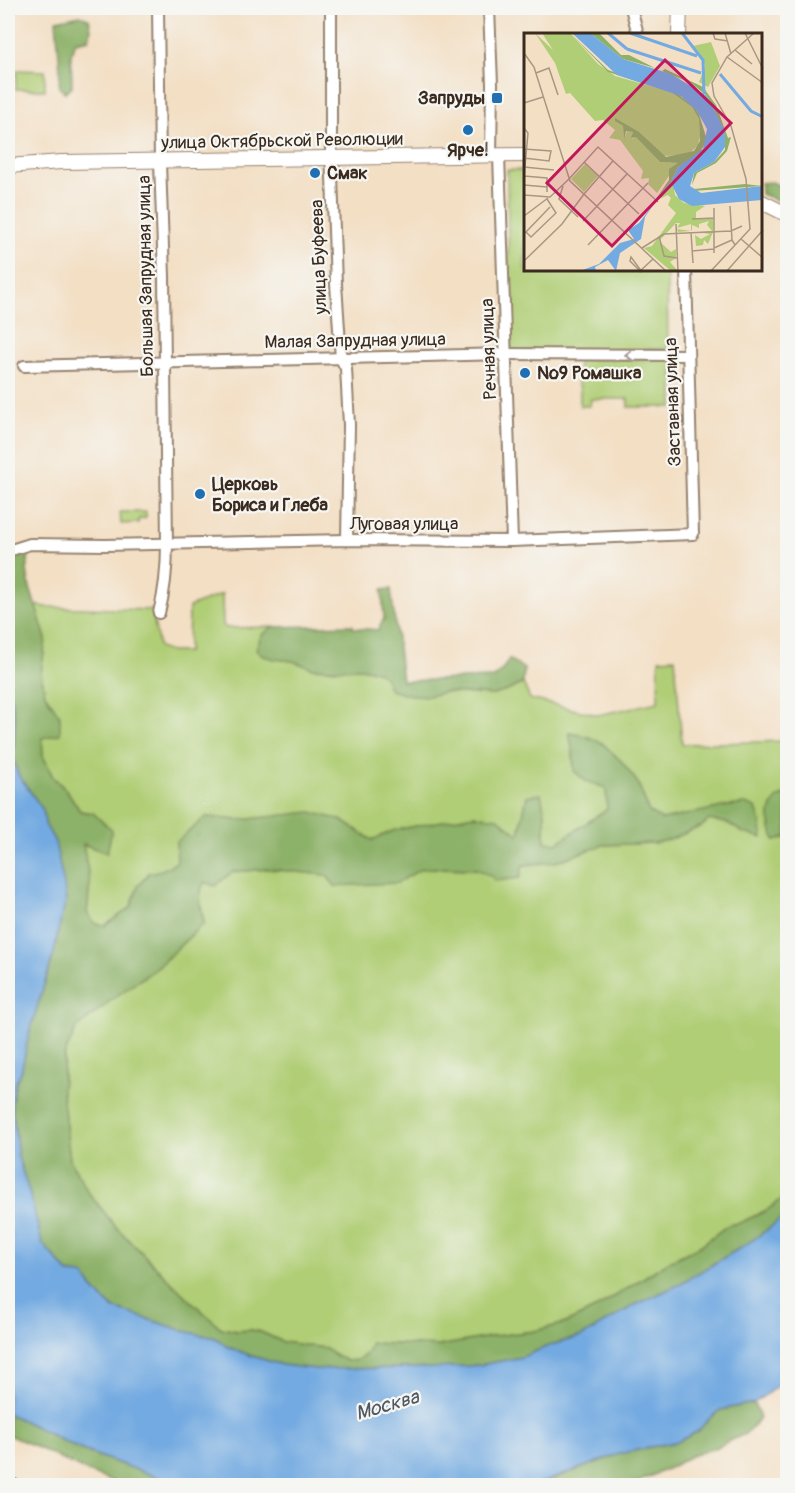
<svg xmlns="http://www.w3.org/2000/svg" width="795" height="1493" font-family="Pangolin,sans-serif">
	<style>
		.green { fill: #b0ce76; stroke: #767c4a; stroke-width: 1.5 }
		.forest { fill: #8cb167; stroke: #646e42; stroke-width: 1.5 }
		.water { fill: #73aae1; stroke: #576a80; stroke-width: 1.5 }
		.lines { fill: none; stroke-linecap: round; stroke-linejoin: round }
		.minor-casing { stroke: #978471; stroke-width: 14 }
		.major-casing { stroke: #978471; stroke-width: 16 }
		.minor { stroke: #fff; stroke-width: 10 }
		.major { stroke: #fff; stroke-width: 14 }
		.oneway { stroke: #a79f9a }
		.poi-dot { fill: #1f6fb2; stroke: #f6f6f2; stroke-width: 2 }
		.labels { text-anchor: middle; dominant-baseline: central; stroke-width: 4.5; stroke-linejoin: round; paint-order: stroke }
		.poi-label { font-size: 18px; font-weight: bold; fill: #3b2a1e; stroke: #f6f6f2; text-anchor: start }
		.street-label { font-size: 18px; fill: #3b2a1e; stroke: #f6f6f2 }
		.water-label { font-size: 20px; font-style: italic; fill: #4f5762; stroke: #f6f6f2 }
		.inset-river { fill: none; stroke: #73aae1; stroke-width: 3 }
		.inset-road { fill: none; stroke: #a99782; stroke-width: 1.5 }
		.view { fill: #c2185b; fill-opacity: 0.15; stroke: #c2185b; stroke-width: 3 }
		.inset-edge { fill: none; stroke: #3b2a1e; stroke-width: 3 }
	</style>
	<rect width="100%" height="100%" fill="#f6f6f2"/>
	<filter id="ink" filterUnits="userSpaceOnUse"><feTurbulence type="fractalNoise" baseFrequency=".0167" numOctaves="2"/><feDisplacementMap in="SourceGraphic" scale="12" xChannelSelector="R" yChannelSelector="G"/><feConvolveMatrix kernelMatrix="1 2 1 2 8 2 1 2 1" color-interpolation-filters="sRGB"/></filter>
	<filter id="wash" filterUnits="userSpaceOnUse"><feTurbulence type="fractalNoise" baseFrequency=".008" numOctaves="4" result="noise"/><feDisplacementMap in="SourceGraphic" scale="24" xChannelSelector="R" yChannelSelector="G"/><feGaussianBlur stdDeviation="1.35" result="paint"/><feColorMatrix in="noise" values="0 0 0 0 0 0 0 0 0 0 0 0 0 0 0 0 0 1.4 0 .05"/><feComposite in="paint" operator="in"/></filter>
	<g filter="url(#wash)">
		<rect width="100%" height="100%" fill="#f3dfc4"/>
		<!-- green -->
		<g class="green">
			<polygon points="17,70 45,71 45,90 16,89"/>
			<polygon points="507,170 525,170 525,270 667,270 668,349 510,352"/>
			<polygon points="578,359 673,359 673,407 628,407 628,399 591,399 590,406 580,406 580,387 578,386"/>
			<polygon points="120,512 146,512 146,518 139,519 138,523 121,524"/>
			<polygon points="222,594 223,625 226,628 272,627 261,636 275,659 293,661 312,668 332,669 361,668 377,671 384,676 390,690 404,694 428,696 444,692 493,695 507,691 523,683 530,699 598,715 658,702 659,659 675,658 682,744 787,741 787,793 778,798 775,840 787,837 787,1195 768,1210 740,1223 728,1225 700,1246 668,1262 597,1308 566,1323 535,1331 495,1336 439,1346 371,1343 367,1353 356,1361 346,1361 324,1348 283,1342 261,1332 251,1330 237,1331 221,1328 181,1292 115,1226 88,1192 70,1160 62,1092 64,1056 76,1029 115,997 156,969 204,923 199,893 204,882 215,886 232,872 269,869 326,875 434,868 478,869 492,876 520,878 522,865 555,862 603,845 654,843 669,840 702,826 709,820 727,823 744,833 761,823 692,815 662,820 649,812 638,783 622,762 602,743 570,733 573,752 574,771 586,781 606,788 607,809 557,843 545,843 545,813 527,796 519,836 474,815 395,830 372,840 341,820 273,817 239,820 206,817 177,862 162,870 149,873 138,886 131,907 104,926 94,923 87,913 90,883 83,844 107,853 93,813 80,811 68,792 53,777 43,756 42,738 60,716 45,694 41,673 46,639 35,605 46,607 152,610 159,648 170,652 188,652 189,607"/>
		</g>
		<!-- forest -->
		<g class="forest">
			<polygon points="80,15 89,19 91,29 89,39 75,42 71,55 72,87 65,93 59,87 60,70 56,20"/>
			<polygon points="772,182 787,190 787,204 761,194 761,183"/>
			<path d="M29,553L27,570L30,588L46,639L41,673L45,694L60,716V734L42,738L43,756L53,777L68,792L80,811L93,813L112,830L107,853L83,844L90,883L87,913L94,923L105,926L131,907L138,886L149,873L162,870L177,862L176,842L206,817L239,820L311,812L341,820L372,840L395,830L474,815L498,818L519,835L527,796L541,794L545,813V842L557,843L607,809L606,788L586,781L574,771L573,752L569,733L586,736L602,743L622,762L638,783L649,812L662,820L722,807L745,804L756,808L761,823L762,838L744,833L727,823L709,820L702,826L669,840L654,843L603,845L555,862L523,865L520,878L495,881L491,876L477,869L434,868L421,869L397,883L335,886L326,875L269,869L232,872L215,886L204,882C198,897 200,907 204,923L155,969L115,997L76,1029L64,1056L62,1092L70,1160L88,1192L115,1226L181,1292L221,1328L237,1331L251,1330L261,1332L283,1342L324,1348L346,1361L357,1360L367,1353L371,1343L439,1346L495,1336L535,1331L566,1323L597,1308L668,1262L700,1246L728,1225L740,1223L767,1210L787,1195V1214L767,1230L742,1247L676,1286L633,1306L583,1336L551,1345L522,1357L480,1365L440,1368L315,1369L282,1365L252,1356L228,1347L216,1338L188,1332L113,1308L96,1292L83,1275L69,1274L42,1243L31,1198L18,1157L12,1103L15,1084L22,1068L30,1030L54,953L58,931L55,842L45,824L43,810L18,774L13,759L15,721L8,681V570L10,557Z"/>
			<polygon points="391,589 402,681 494,678 503,669 509,659 524,669 523,683 507,691 493,695 445,692 428,696 404,694 390,690 384,676 377,671 361,668 332,669 312,668 293,661 275,659 263,656 256,649 261,636 272,627 353,625 353,628 379,630 380,625 384,619 382,590"/>
			<path d="M787,793V837L775,840C769,827 766,809 778,798C781,796 784,795 787,793Z"/>
			<polygon points="754,1403 760,1418 747,1433 717,1447 691,1456 669,1468 631,1485 535,1486 619,1454 679,1441 698,1431 709,1419 720,1410"/>
			<path d="M8,1414C31,1423 52,1436 75,1447C108,1461 143,1470 175,1485C161,1485 137,1488 124,1485C83,1474 47,1449 8,1435Z"/>
		</g>
		<!-- water -->
		<g class="water">
			<polygon points="8,475 13,509 10,543 8,544"/>
			<path d="M8,681L15,721L13,759L18,774L43,810L45,824L55,842L64,885L66,901L58,931L54,953L30,1030L22,1068L15,1084L12,1103L15,1131L18,1157L31,1198L42,1243L69,1274L83,1275L96,1292L113,1308L188,1332L216,1338L228,1347L252,1356L282,1365L315,1369L440,1368L480,1365L522,1357L551,1345L583,1336L633,1306L676,1286L742,1247L767,1230L787,1214V1379L754,1403L720,1410L709,1419L698,1431L679,1441L619,1454L535,1485H175C143,1470 108,1461 75,1447C52,1436 31,1423 8,1414Z"/>
		</g>
	</g>
	<g filter="url(#ink)">
		<g class="lines">
			<defs>
				<g id="minor">
					<path d="M158,8L160,162L164,276L167,544C167,568 165,590 159,613"/>
					<polyline points="331,8 331,149 336,284 341,359 346,368 349,425 347,540"/>
					<polyline points="489,8 492,84 491,156"/>
					<polyline points="631,8 638,34"/>
					<polyline points="499,156 512,541"/>
					<polyline points="24,366 505,354 688,355"/>
					<polyline points="8,551 30,544 105,545 347,540 512,541 693,534 686,270"/>
					<polyline points="8,1482 16,1486"/>
				</g>
				<g id="major">
					<polyline points="679,34 680,8"/>
					<polyline points="8,166 61,162 525,155"/>
					<polyline points="760,201 788,215"/>
				</g>
			</defs>
			<!-- minor casing -->
			<use href="#minor" class="minor-casing"/>
			<!-- major casing -->
			<use href="#major" class="major-casing"/>
			<!-- minor -->
			<use href="#minor" class="minor"/>
			<!-- major -->
			<use href="#major" class="major"/>
		</g>
		<!-- one-way arrows -->
		<defs><path id="oneway-chevron" d="M-2-3.5L2.5 0L-2 3.5" fill="none" stroke-width="1.6" stroke-linecap="round" stroke-linejoin="round" transform="scale(1.5)"/></defs>
		<use class="oneway" href="#oneway-chevron" transform="translate(629 355) rotate(-180)"/>
	</g>
	<!-- markers -->
	<g class="poi-dot">
		<rect x="491" y="92" width="12" height="12" rx="3"/>
		<circle cx="468" cy="130" r="6"/>
		<circle cx="315" cy="173" r="6"/>
		<circle cx="525" cy="373" r="6"/>
		<circle cx="200" cy="494" r="6"/>
	</g>
	<g class="labels">
		<!-- poi labels -->
		<g class="poi-label">
			<text x="485" y="98" text-anchor="end">Запруды</text>
			<text x="468" y="150" text-anchor="middle">Ярче!</text>
			<text x="327" y="173">Смак</text>
			<text x="537" y="373">№9 Ромашка</text>
			<text x="212" y="484">Церковь<tspan x="212" dy="21">Бориса и Глеба</tspan></text>
		</g>
		<!-- street labels -->
		<g class="street-label">
			<text transform="translate(282 141) rotate(-1)">улица Октябрьской Революции</text>
			<text transform="translate(319 257) rotate(-92)">улица Буфеева</text>
			<text transform="translate(146 276) rotate(-91)">Большая Запрудная улица</text>
			<text transform="translate(355 341) rotate(-1)">Малая Запрудная улица</text>
			<text transform="translate(489 349) rotate(-92)">Речная улица</text>
			<text transform="translate(673 402) rotate(-92)">Заставная улица</text>
			<text x="404" y="524">Луговая улица</text>
		</g>
		<!-- water labels -->
		<g class="water-label">
			<text transform="translate(387 1405) rotate(-16)">Москва</text>
		</g>
	</g>
	<!-- overview -->
	<g transform="translate(524 33)">
		<rect width="238" height="238" fill="#f3dfc4"/>
		<path d="M11,0L29,17L18,0H46L74,31L91,43L147,59L168,74L175,86L176,103L174,112L164,122L138,123L117,101L91,88L99,93L100,107L103,98L109,99L108,106L112,103L136,129L154,130L133,160L124,151L125,145L117,146L119,138L96,107L85,105L91,97L79,87L71,88L46,60L42,61L31,30ZM187,9L196,33L184,54L175,49L181,34L179,25L169,13ZM61,131L74,143L60,159L47,146ZM149,151L151,162L160,170L181,173L172,179V186H189L190,214L189,199L184,211L180,207L179,212L172,213L171,202L177,206L186,201L173,199L188,198L183,192L185,188L175,191V195L168,192V197L167,198H166L154,199L153,196L167,198V191L153,195L156,190H152L135,208L147,219L152,216V225L146,229L153,237L147,238L120,215L128,213L152,180L144,172L147,165L144,162L133,167Z" fill="#b0ce76"/>
		<path d="M46,0L84,37L153,60L171,75L175,81L183,107L175,121L154,134L147,149L132,166L145,147V136L154,130L136,129L112,104L107,105L109,99L102,98L100,108L99,93L91,88V85L115,99L142,124L170,118L176,108L175,86L168,74L147,59L84,39ZM66,0H75L97,22H105L131,35L99,26ZM141,36L179,54L192,72L204,105L207,104L203,118L192,130L173,140L168,152L170,140L190,129L201,117V99L183,63L167,50L138,38ZM221,151L238,153L169,158L170,156Z" fill="#8cb167"/>
		<path d="M48,0H66L99,26L147,41L183,63L201,98V114L190,129L170,140L166,153L177,160L238,153V167L168,173L155,166L148,152L136,165L132,166L147,149L154,134L179,116L183,96L173,78L157,63L93,42ZM132,168L121,184L117,206L96,220L92,238L84,227L71,234L72,238L53,239L75,231L96,210L110,206L104,197L115,190Z" fill="#73aae1"/>
		<path class="inset-river" d="M84,0L103,16M106,0L173,23M158,0L179,27L180,61M103,16L177,40M196,41L227,78L239,84"/>
		<path class="inset-road" d="M189,0L191,6L204,8M201,0L207,21M221,0L239,36M211,17L228,31M0,20L10,34L46,148L143,239M203,24L239,50M12,40L25,35L34,62M0,70L19,64M0,95L4,100L0,144M0,116L27,118L25,128L0,125M60,129L115,181M0,134L30,137M0,143L23,145V159M45,146L74,114L134,169M0,152L23,154M39,153L35,166L54,184M60,161L89,128M0,162L26,164L45,146M206,173L208,207L211,212M190,175V220M0,183L24,165M168,186L190,185M59,188L103,141M152,191L154,239M2,199L7,204L32,180L23,166M167,199L169,230M1,200L26,174M135,203L140,223L153,225M217,206L239,225M64,212L124,150M118,215L140,201L207,198L218,193M190,215L208,207M168,218L190,216M0,228L38,191L60,161M115,239L129,226M117,239L106,228L107,224L118,239M186,239L226,196L222,146L207,93L190,63L188,50L203,24L230,0M202,239L239,197"/>
		<path class="view" d="M141,27L207,90L88,213L23,150Z"/>
		<rect width="238" height="238" class="inset-edge"/>
	</g>
	<!-- margin -->
	<rect width="795" height="1493" fill="none" stroke="#f6f6f2" stroke-width="30"/>
</svg>
